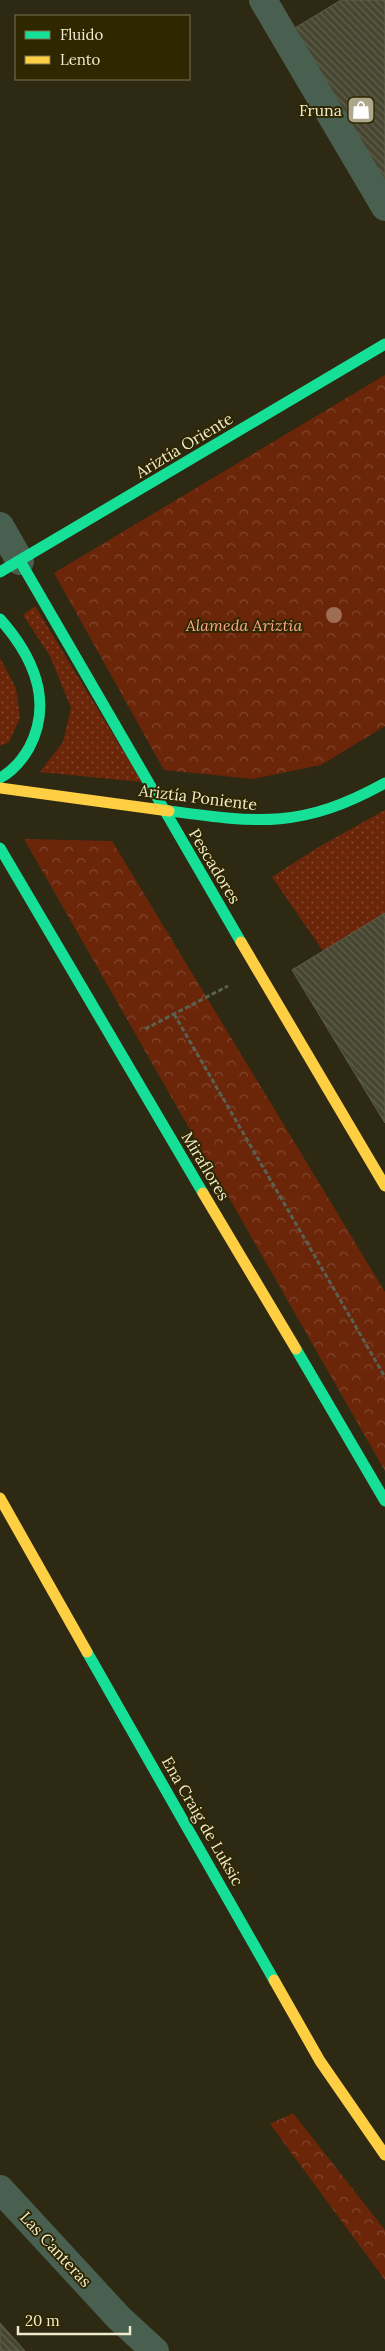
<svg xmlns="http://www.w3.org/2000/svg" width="385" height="2351" font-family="Lora,serif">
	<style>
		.grass { fill: url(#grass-dots) }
		.park { fill: url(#park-crowns) }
		.building { fill: url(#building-back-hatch); stroke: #5e5f4a }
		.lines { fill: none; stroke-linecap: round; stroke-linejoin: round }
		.path { stroke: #586152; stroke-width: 3; stroke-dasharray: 5 2.5; stroke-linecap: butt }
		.street { stroke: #495f50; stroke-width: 28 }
		.fast { stroke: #16e098; stroke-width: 11 }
		.slow { stroke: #ffcf43; stroke-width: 11 }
		.tree { fill: #9f6d53 }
		.labels { text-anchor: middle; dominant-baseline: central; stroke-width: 4; stroke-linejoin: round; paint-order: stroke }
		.poi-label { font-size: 16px; fill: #f0ebcf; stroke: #2f2700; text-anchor: end }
		.street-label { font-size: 16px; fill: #f0ebcf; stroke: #2f2700 }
		.park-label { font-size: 16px; font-style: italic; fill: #fca589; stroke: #2f2700 }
	</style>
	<defs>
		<pattern id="grass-dots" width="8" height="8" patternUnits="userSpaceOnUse" patternTransform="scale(1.25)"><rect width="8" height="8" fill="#6b260a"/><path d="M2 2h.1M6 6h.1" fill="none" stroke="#80462d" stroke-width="1.8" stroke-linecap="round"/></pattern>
		<pattern id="park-crowns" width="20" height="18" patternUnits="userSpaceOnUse" patternTransform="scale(1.25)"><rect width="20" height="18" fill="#6b260a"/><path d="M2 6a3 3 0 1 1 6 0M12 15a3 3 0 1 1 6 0" fill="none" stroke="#80462d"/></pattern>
		<pattern id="building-back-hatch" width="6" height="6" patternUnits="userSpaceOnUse" patternTransform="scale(1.25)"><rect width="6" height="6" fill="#474631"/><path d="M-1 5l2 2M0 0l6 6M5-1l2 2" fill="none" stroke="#62614e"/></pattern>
	</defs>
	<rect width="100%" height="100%" fill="#2d2912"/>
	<!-- grass -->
	<g class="grass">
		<polygon points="35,606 142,782 40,772 63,742 71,708 50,656 23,615"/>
		<polygon points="0,658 16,688 20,718 9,742 0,746"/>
		<polygon points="385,810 385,913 323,951 272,877 317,848"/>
	</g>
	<!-- park -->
	<g class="park">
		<polygon points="385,375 385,726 321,765 253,779 164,770 54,573"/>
		<polygon points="24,839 112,841 385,1292 385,1471"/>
		<polygon points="293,2113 385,2230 385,2280 270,2124"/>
	</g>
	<!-- building -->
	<g class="building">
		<polygon points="341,0 385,0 385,189 290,31"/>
		<polygon points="385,913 385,1123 292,970"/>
		<polygon points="0,2323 25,2351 0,2351"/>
	</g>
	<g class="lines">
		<!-- path -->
		<g class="path">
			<polyline points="174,1014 385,1377"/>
			<polyline points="145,1029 228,986"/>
		</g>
		<!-- street -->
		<g class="street">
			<polyline points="263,0 385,207"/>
			<polyline points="0,526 20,561"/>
			<polyline points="0,2189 119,2318 155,2351"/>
		</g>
		<!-- fast -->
		<g class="fast">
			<polyline points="20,561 241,942"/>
			<polyline points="0,572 385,344"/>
			<path d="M0,619C32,655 54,701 29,748C22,760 13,771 0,778"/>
			<path d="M169,811C259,823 302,829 385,783"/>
			<polyline points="0,848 203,1193"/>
			<polyline points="296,1349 385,1501"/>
			<polyline points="87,1652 274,1980"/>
		</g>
		<!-- slow -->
		<g class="slow">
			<polyline points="0,788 169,811"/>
			<polyline points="241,942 385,1186"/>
			<polyline points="203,1193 296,1349"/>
			<polyline points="0,1498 87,1652"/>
			<polyline points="274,1980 320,2061 385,2155"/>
		</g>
	</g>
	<!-- trees -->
	<circle class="tree" cx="334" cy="615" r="8"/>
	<!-- icons -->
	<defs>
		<symbol id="shop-square" viewBox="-11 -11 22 22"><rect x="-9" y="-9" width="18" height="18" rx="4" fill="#aca78d" stroke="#2f2700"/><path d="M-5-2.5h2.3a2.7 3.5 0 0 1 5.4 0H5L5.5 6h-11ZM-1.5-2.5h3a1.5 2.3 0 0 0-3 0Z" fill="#fff"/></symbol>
	</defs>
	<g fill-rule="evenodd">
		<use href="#shop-square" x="345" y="94" width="32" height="32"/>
	</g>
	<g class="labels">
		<!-- poi labels -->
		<g class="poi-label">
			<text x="342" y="110">Fruna</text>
		</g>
		<!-- street labels -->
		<g class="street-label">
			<text transform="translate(184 445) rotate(-31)">Ariztía Oriente</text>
			<text transform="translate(198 797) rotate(7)">Ariztía Poniente</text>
			<text transform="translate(215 866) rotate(59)">Pescadores</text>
			<text transform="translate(206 1166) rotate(59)">Miraflores</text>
			<text transform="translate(203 1821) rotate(60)">Ena Craig de Luksic</text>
			<text transform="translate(56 2249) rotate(47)">Las Canteras</text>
		</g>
		<!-- park labels -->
		<g class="park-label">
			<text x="244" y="625">Alameda Ariztia</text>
		</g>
	</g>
	<!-- legend -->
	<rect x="15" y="15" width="175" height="65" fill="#2f2700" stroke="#7c7553"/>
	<rect x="25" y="31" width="25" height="8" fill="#16e098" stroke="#7c7553"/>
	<text x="60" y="40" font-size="15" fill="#f0ebcf">Fluido</text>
	<rect x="25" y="56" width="25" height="8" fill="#ffcf43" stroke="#7c7553"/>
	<text x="60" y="65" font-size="15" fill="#f0ebcf">Lento</text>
	<!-- scale -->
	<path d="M18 2326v8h112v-8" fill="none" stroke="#f0ebcf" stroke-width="2.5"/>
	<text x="25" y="2326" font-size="15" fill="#f0ebcf" stroke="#2f2700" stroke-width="4" paint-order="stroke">20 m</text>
</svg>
